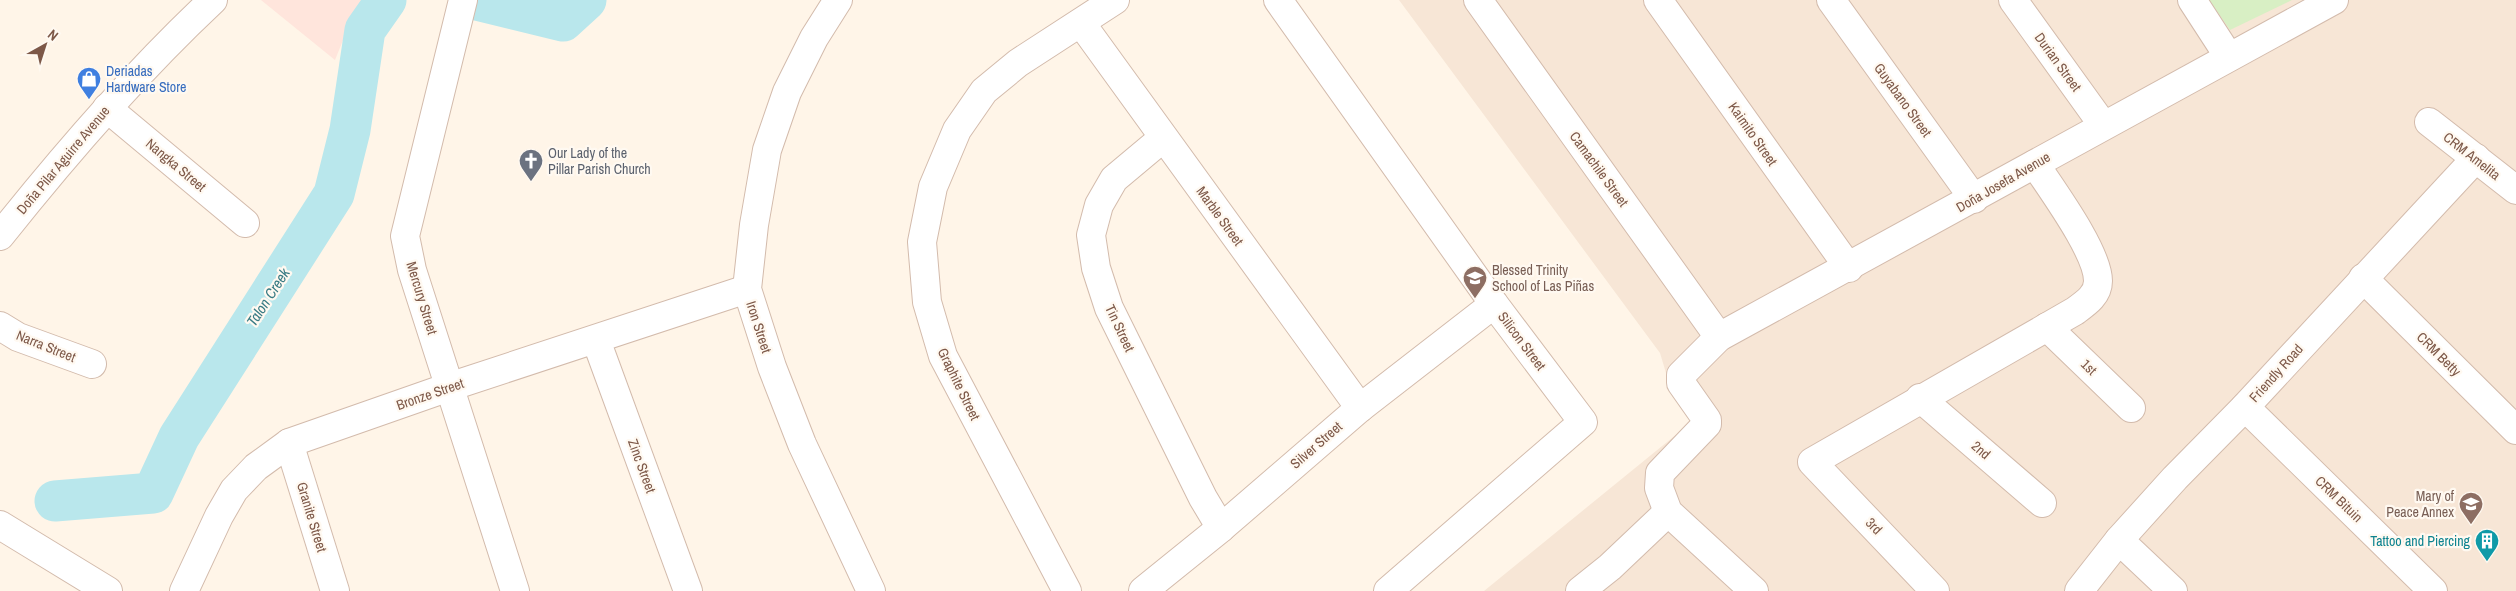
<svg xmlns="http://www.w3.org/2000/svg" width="2516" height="591" font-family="'Archivo Narrow',sans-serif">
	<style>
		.residential { fill: #f7e6d6 }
		.commercial { fill: #ffe5dc }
		.green { fill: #d8efc4 }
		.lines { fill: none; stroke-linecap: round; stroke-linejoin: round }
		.river { stroke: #b9e7ec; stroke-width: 41 }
		.minor-casing { stroke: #d3bbac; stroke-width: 30 }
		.minor { stroke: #fff; stroke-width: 28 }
		.labels { text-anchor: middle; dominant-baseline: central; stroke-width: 4.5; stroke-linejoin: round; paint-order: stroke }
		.street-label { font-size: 14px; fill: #7d5848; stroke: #fff9f1 }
		.shop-label { font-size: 14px; fill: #366cbe; stroke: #fff9f1; text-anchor: start }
		.worship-label { font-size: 14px; fill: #5b616d; stroke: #fff9f1; text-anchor: start }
		.education-label { font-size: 14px; fill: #785e54; stroke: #fff9f1; text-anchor: start }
		.culture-label { font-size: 14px; fill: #0d838f; stroke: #fff9f1; text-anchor: end }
		.water-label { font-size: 15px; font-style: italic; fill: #397b84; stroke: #fff9f1 }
	</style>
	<rect width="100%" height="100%" fill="#fff5e8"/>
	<!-- residential -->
	<polygon class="residential" points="1399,0 2516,0 2516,591 1484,591 1699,416 1666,373 1660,353"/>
	<!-- commercial -->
	<polygon class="commercial" points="261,0 368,0 354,13 335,60"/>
	<!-- green -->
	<polygon class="green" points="2209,0 2292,0 2230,30"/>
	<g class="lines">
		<!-- river -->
		<g class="river">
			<polyline points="477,0 563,21 586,0"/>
			<polyline points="55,501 153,493 179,437 334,194 350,130 365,30 386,0"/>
		</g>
		<defs>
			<g id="minor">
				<polyline points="463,0 405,236 412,270 515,591"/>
				<polyline points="838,0 814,38 787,92 767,150 754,225 747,289 772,367 802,444 871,591"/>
				<polyline points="1278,0 1494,304 1583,422 1388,591"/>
				<polyline points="1478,0 1719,337"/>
				<polyline points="1658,0 1849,268"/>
				<polyline points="1831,0 1974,199"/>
				<polyline points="2013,0 2103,125"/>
				<polyline points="2192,0 2229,57"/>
				<polyline points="1081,23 1360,408"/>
				<polyline points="107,108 245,223"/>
				<polyline points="2429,122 2516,190"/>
				<polyline points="1163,138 1114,179 1099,205 1091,235 1096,268 1109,308 1203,498 1221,528"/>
				<path d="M0,236C66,153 135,73 213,0"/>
				<polyline points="2363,278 2516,430"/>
				<polyline points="0,326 18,337 92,364"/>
				<polyline points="2047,327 2131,408"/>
				<polyline points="596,340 688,591"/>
				<polyline points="1920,398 2042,503"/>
				<polyline points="2245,407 2433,591"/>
				<polyline points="289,443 335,591"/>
				<polyline points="0,525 108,591"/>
				<polyline points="2119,540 2173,591"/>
				<polyline points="184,591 219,516 234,490 256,467 289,443 449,387 747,289"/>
				<polyline points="1067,591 943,356 927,302 922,242 933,187 957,130 984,91 1018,63 1115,0"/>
				<polyline points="1143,591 1221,528 1360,408 1494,304"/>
				<polyline points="1580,591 1610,567 1668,512"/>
				<polyline points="1754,591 1668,512 1659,488 1660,473 1707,424 1707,420 1681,383 1681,375 1719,337 2334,0"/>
				<path d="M1935,591L1812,462L2075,311C2086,303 2098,295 2098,281C2098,252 2052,190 2035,164"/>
				<polyline points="2079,591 2119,540 2175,478 2245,407 2476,158"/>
			</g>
		</defs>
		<!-- minor casing -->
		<use href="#minor" class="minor-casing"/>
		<!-- minor -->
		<use href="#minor" class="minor"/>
	</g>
	<!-- icons -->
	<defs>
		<symbol id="shop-pin" viewBox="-11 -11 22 30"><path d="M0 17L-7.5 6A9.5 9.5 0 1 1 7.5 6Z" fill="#3f7fe0" stroke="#fff9f1"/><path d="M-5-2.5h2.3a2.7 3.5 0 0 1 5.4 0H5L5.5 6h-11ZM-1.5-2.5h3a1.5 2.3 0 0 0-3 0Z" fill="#fff"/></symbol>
		<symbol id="church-pin" viewBox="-11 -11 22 30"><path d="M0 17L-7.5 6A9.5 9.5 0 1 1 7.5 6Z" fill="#6b7280" stroke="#fff9f1"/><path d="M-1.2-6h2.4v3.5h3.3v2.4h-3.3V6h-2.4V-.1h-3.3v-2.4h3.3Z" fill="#fff"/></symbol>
		<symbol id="school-pin" viewBox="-11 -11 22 30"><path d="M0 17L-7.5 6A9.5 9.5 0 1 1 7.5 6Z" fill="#8d6e63" stroke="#fff9f1"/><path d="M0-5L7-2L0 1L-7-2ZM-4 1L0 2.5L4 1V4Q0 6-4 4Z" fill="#fff"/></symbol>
		<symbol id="building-pin" viewBox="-11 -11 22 30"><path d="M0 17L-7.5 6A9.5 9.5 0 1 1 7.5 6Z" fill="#0f9aa8" stroke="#fff9f1"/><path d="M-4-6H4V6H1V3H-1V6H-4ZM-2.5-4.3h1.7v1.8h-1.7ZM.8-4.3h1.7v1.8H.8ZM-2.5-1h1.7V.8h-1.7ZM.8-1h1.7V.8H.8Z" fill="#fff"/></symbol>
	</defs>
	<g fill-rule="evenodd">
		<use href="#shop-pin" x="75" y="65" width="28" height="38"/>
		<use href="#church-pin" x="517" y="147" width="28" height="38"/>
		<use href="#school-pin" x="1461" y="264" width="28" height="38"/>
		<use href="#school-pin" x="2457" y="490" width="28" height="38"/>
		<use href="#building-pin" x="2473" y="527" width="28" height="38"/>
	</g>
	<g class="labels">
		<!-- street labels -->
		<g class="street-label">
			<text transform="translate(2058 62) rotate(54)">Durian Street</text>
			<text transform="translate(1903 100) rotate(54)">Guyabano Street</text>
			<text transform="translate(1753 134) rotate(55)">Kaimito Street</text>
			<text transform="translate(2472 156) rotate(38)">CRM Amelita</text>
			<text transform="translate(63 160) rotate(-50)">Doña Pilar Aguirre Avenue</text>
			<text transform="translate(176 165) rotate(40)">Nangka Street</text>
			<text transform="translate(1599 169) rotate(54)">Camachile Street</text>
			<text transform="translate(2003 182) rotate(-30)">Doña Josefa Avenue</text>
			<text transform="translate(1220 216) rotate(54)">Marble Street</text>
			<text transform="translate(422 298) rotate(73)">Mercury Street</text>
			<text transform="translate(759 327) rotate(72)">Iron Street</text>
			<text transform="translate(1120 328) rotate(65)">Tin Street</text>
			<text transform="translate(1522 341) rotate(53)">Silicon Street</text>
			<text transform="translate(46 346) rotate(22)">Narra Street</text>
			<text transform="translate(2439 354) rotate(45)">CRM Betty</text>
			<text transform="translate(2089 367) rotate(44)">1st</text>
			<text transform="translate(2276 373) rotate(-48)">Friendly Road</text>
			<text transform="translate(959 384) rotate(64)">Graphite Street</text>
			<text transform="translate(430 394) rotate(-19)">Bronze Street</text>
			<text transform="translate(1316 445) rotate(-41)">Silver Street</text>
			<text transform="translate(1981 450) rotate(41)">2nd</text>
			<text transform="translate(642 466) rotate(70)">Zinc Street</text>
			<text transform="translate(2339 499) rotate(44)">CRM Bituin</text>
			<text transform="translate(312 517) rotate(73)">Granite Street</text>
			<text transform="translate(1874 526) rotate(46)">3rd</text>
		</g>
		<!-- shop labels -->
		<g class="shop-label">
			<text x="106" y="71">Deriadas<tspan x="106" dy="16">Hardware Store</tspan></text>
		</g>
		<!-- worship labels -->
		<g class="worship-label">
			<text x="548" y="153">Our Lady of the<tspan x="548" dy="16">Pillar Parish Church</tspan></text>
		</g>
		<!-- education labels -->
		<g class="education-label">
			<text x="1492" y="270">Blessed Trinity<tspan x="1492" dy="16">School of Las Piñas</tspan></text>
			<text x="2454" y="496" text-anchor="end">Mary of<tspan x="2454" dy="16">Peace Annex</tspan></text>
		</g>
		<!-- culture labels -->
		<g class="culture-label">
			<text x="2470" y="541">Tattoo and Piercing</text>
		</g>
		<!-- water labels -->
		<g class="water-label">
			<text transform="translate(268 297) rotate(-57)">Talon Creek</text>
		</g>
	</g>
	<!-- north arrow -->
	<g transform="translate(45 45) rotate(39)" stroke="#fff9f1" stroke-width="4" paint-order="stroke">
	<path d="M0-4L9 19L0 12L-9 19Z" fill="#7d5848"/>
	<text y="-8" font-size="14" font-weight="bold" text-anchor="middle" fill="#7d5848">N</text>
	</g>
</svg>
